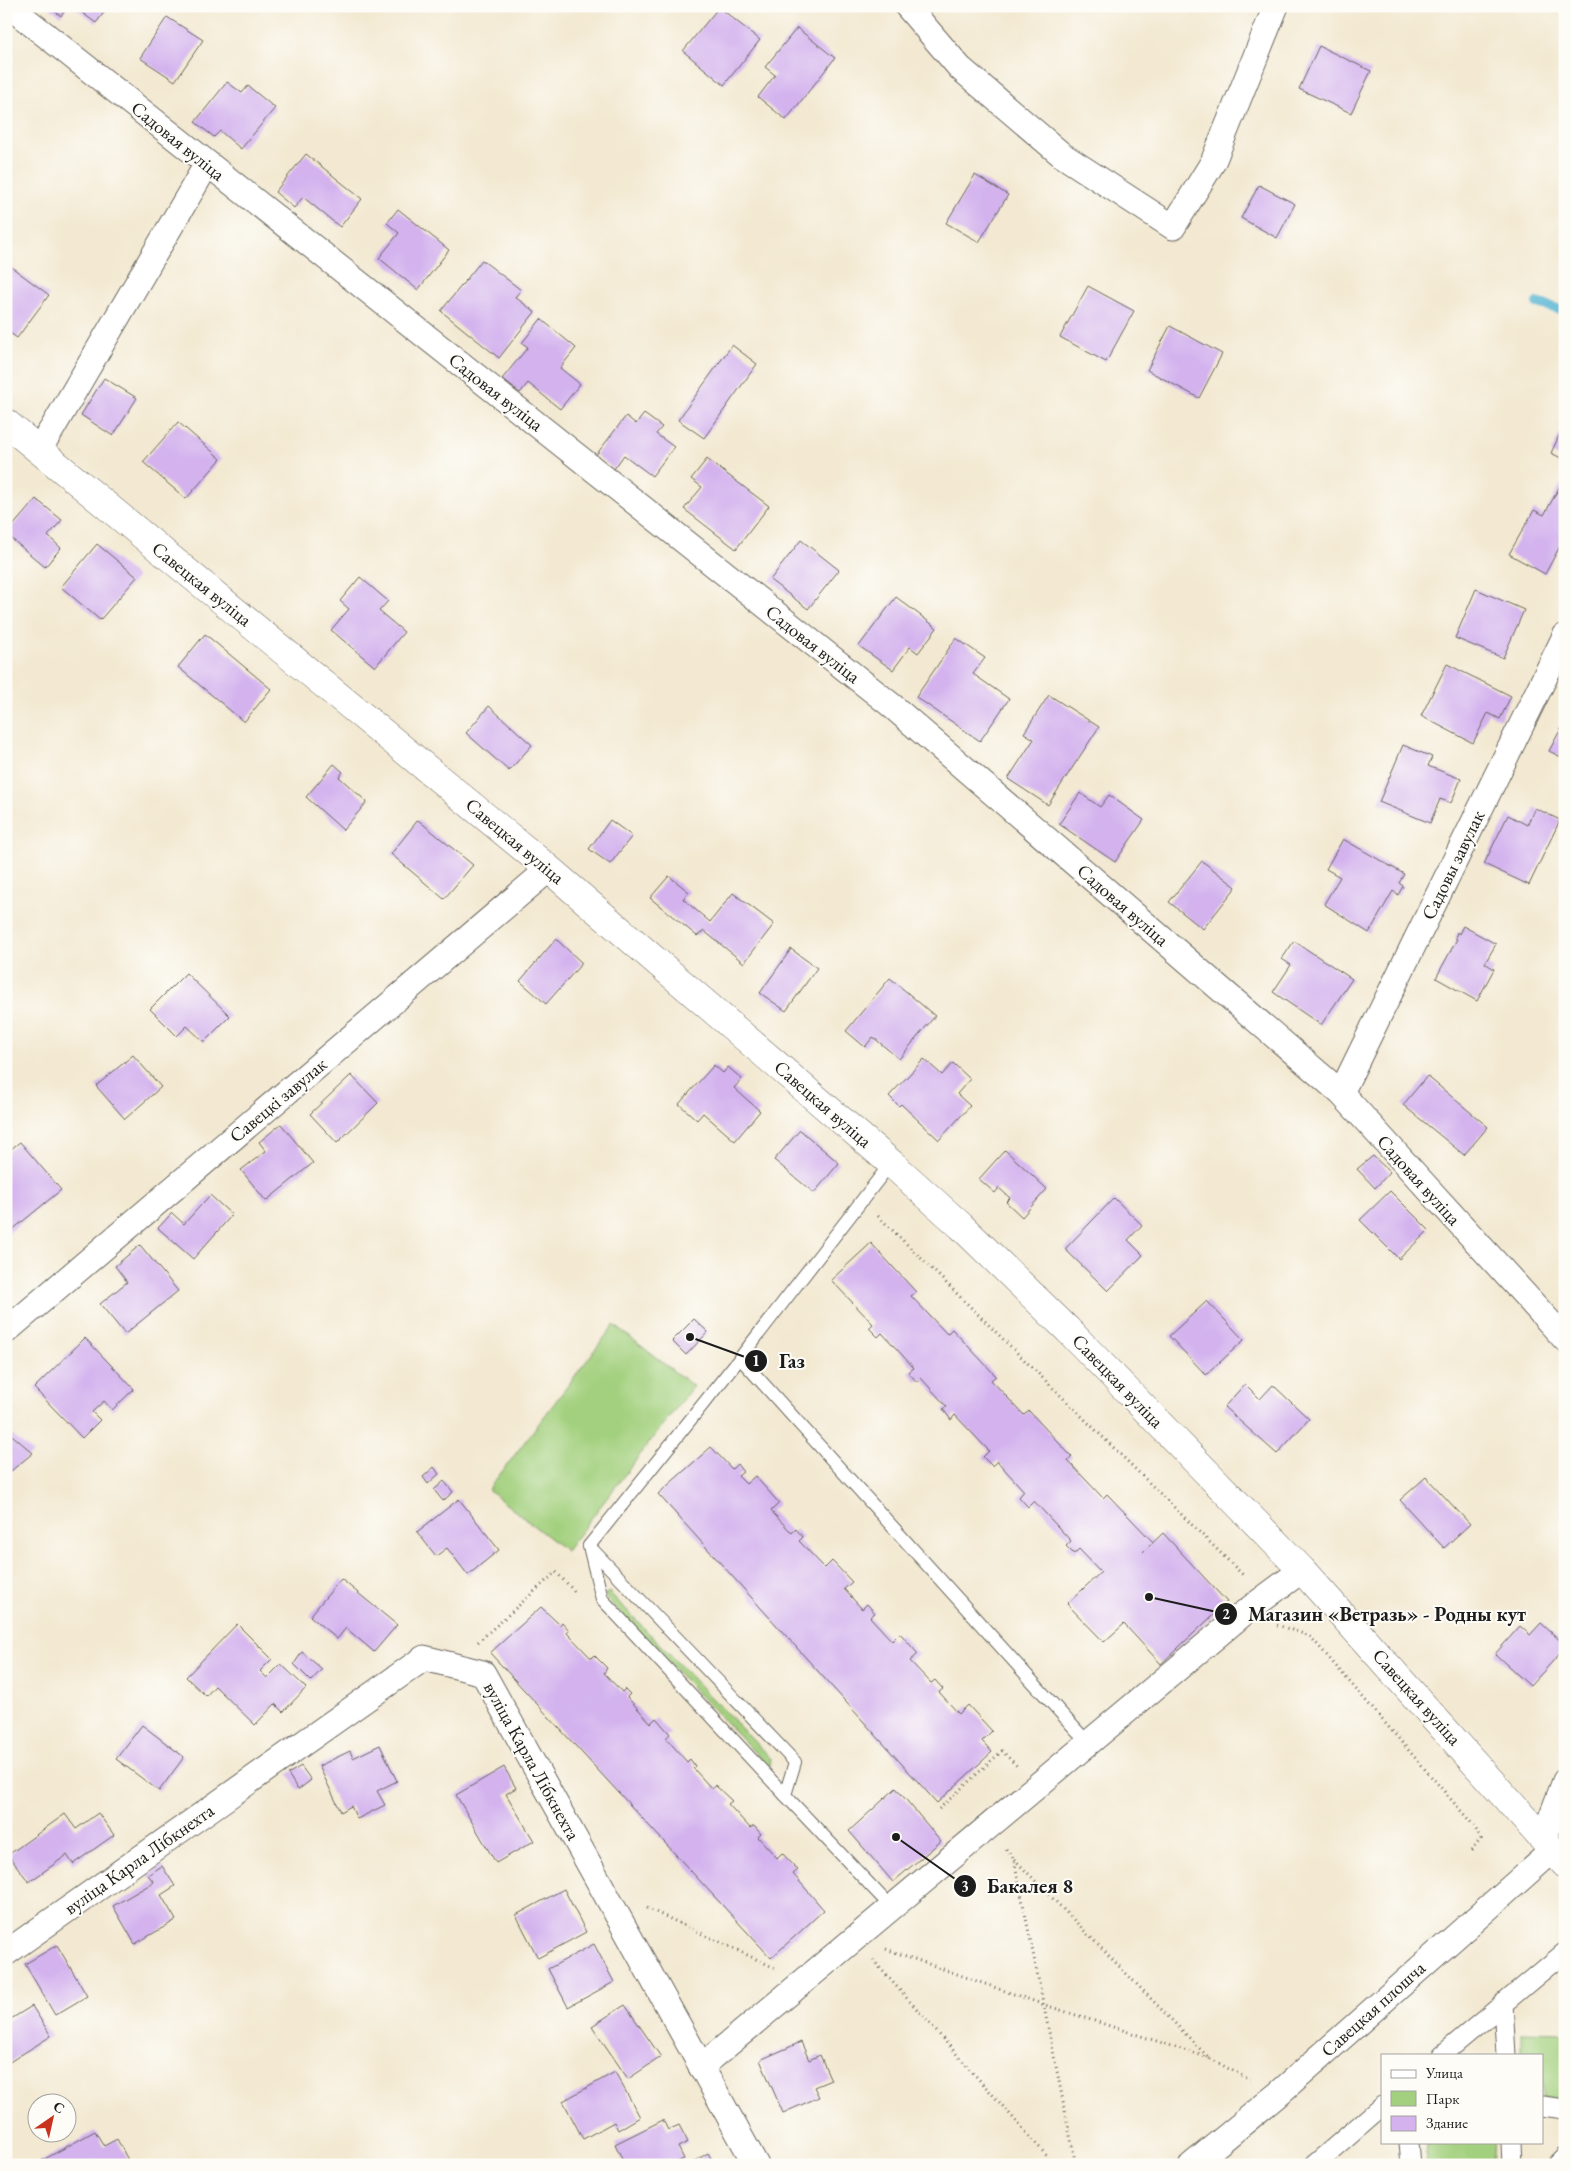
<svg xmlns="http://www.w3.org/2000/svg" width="1571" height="2171" font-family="'EB Garamond',serif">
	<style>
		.green { fill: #a3d07e; stroke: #60764d }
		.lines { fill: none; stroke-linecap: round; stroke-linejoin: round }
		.stream { stroke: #53b4d2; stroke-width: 10 }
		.building { fill: #d3b2ee }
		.service-casing { stroke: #67645c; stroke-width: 14 }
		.pedestrian-casing { stroke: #67645c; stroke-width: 21 }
		.minor-casing { stroke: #67645c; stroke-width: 27 }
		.tertiary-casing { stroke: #67645c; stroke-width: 29 }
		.path { stroke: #67645c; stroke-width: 3; stroke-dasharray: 1 4; stroke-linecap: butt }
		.service { stroke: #fff; stroke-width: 12 }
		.pedestrian { stroke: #fff; stroke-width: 19 }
		.minor { stroke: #fff; stroke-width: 25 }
		.tertiary { stroke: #fff; stroke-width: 28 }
		.labels { text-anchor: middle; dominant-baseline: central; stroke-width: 4; stroke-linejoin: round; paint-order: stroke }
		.street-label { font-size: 19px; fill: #1c1c1c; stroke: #fdfcf7 }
		.leader { fill: none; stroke: #1c1c1c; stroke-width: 2 }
		.callout-dot { fill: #1c1c1c; stroke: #fdfcf7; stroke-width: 2 }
		.mark-label { font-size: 15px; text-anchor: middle; font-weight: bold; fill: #fff }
		.callout-label { font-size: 20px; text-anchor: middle; font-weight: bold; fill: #1c1c1c; stroke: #fdfcf7; stroke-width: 4; stroke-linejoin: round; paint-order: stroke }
	</style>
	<rect width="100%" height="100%" fill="#fdfcf7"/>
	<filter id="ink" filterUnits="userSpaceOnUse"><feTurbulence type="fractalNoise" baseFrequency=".02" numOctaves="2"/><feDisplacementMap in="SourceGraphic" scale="10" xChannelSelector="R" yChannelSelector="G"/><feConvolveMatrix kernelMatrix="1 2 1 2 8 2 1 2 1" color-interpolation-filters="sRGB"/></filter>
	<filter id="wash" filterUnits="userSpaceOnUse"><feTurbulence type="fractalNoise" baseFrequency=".0096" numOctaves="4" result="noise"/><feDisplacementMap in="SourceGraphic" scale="20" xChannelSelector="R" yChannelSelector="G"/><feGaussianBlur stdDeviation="1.12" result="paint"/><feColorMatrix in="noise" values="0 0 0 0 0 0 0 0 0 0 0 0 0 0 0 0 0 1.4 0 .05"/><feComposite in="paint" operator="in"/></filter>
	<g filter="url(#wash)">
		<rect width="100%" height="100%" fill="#f3e9d2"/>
		<!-- green -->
		<g class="green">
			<polygon points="614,1325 693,1386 566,1551 488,1490"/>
			<polygon points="609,1592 771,1759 770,1766 766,1764 606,1598 605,1594"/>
			<polygon points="1521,2032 1565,2033 1565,2098 1542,2097 1542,2055 1521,2055"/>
			<polygon points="1427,2142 1494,2142 1492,2165 1425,2165"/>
		</g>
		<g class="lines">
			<!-- stream -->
			<polyline class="stream" points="1537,303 1565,311"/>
		</g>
		<g id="blocks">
			<!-- building -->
			<g class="building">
				<polygon points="48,6 68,6 61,16"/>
				<polygon points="73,6 109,6 96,23"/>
				<polygon points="1392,6 1406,6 1405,10"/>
				<polygon points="719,7 760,40 724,85 683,51"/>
				<polygon points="167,17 203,40 175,81 140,58"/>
				<polygon points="797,28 835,58 786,120 758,97 775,75 765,67"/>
				<polygon points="1319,46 1371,71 1351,113 1299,89"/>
				<polygon points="227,82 242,93 248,86 275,108 241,149 220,131 214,137 195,122"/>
				<polygon points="306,154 362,199 340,227 303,197 294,208 275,192"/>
				<polygon points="975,175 1008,195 979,242 946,223"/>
				<polygon points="1259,185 1295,204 1277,238 1241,218"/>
				<polygon points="398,209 449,250 418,290 379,258 399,233 387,223"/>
				<polygon points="482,260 521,290 515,297 535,312 499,358 441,311"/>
				<polygon points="6,263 49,295 17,338 6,330"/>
				<polygon points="1088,286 1134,311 1106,362 1060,337"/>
				<polygon points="541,319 576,348 560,368 580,384 560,409 528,383 520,393 502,379 528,347 522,343"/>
				<polygon points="1170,326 1222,354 1199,398 1147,370"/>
				<polygon points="732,345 757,364 704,438 678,420"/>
				<polygon points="104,378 137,398 113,436 81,415"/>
				<polygon points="644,414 662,427 656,434 674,447 652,476 624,455 614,469 596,455 626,416 636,424"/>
				<polygon points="178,422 221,459 186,499 143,462"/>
				<polygon points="1565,423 1565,460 1551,453"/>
				<polygon points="707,459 769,506 736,549 684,509 702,487 691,479"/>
				<polygon points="1565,477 1565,537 1545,574 1509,554 1534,510 1544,515"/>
				<polygon points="36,499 62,520 48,536 61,548 45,567 6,534"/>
				<polygon points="801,540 839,570 808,609 770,580"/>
				<polygon points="97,544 137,577 100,620 61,587"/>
				<polygon points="360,577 388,601 379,611 404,632 375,667 331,630 349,609 340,601"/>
				<polygon points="1476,589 1524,610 1503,658 1455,638"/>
				<polygon points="896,597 937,628 918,653 910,647 893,670 859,646"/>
				<polygon points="205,634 271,689 244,722 178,667"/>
				<polygon points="956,638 985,658 973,674 1009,699 980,741 916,697"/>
				<polygon points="1447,664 1511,696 1500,719 1488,713 1473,743 1421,716"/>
				<polygon points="1049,695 1099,727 1048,805 1008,779 1034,739 1024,733"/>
				<polygon points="489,706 532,745 509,771 466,733"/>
				<polygon points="1565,721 1565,759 1549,751"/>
				<polygon points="1403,745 1432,757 1428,766 1461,779 1451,803 1440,799 1430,823 1379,802"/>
				<polygon points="334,764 343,772 339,777 367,802 343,830 306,797"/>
				<polygon points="1080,793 1100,807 1109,795 1144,820 1115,862 1059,824"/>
				<polygon points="1535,808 1560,820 1529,885 1484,864 1508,815 1527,825"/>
				<polygon points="418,820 473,865 444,899 391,854"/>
				<polygon points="610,820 632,836 610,864 589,849"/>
				<polygon points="1343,839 1404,874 1399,883 1403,886 1398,895 1393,891 1369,933 1324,904 1340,877 1326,869"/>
				<polygon points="1202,861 1236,887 1203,929 1169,902"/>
				<polygon points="669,876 689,892 683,899 710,922 733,893 774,924 744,963 704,931 697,936 650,898"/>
				<polygon points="1463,926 1496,944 1485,963 1494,969 1477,1001 1436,978 1457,939 1455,938 1457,932 1459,934"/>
				<polygon points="556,939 582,963 546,1004 520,981"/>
				<polygon points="1294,941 1352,979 1321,1025 1273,992 1291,965 1282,959"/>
				<polygon points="791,949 817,968 786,1011 760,993"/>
				<polygon points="186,973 230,1016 204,1042 187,1026 177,1036 150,1009"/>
				<polygon points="890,978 935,1016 899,1059 873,1037 865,1047 846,1031"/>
				<polygon points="133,1055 161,1087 125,1119 96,1086"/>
				<polygon points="924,1059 942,1075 953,1063 970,1079 957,1094 970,1106 939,1140 901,1104 899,1106 889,1096"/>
				<polygon points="714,1065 723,1073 728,1067 742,1079 734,1088 760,1111 735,1141 703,1113 697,1120 679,1104"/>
				<polygon points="351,1075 378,1103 337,1143 310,1114"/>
				<polygon points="1427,1076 1488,1127 1464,1155 1403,1105"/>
				<polygon points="281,1124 313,1163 266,1201 241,1170 266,1151 259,1142"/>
				<polygon points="800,1130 839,1163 814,1193 774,1160"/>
				<polygon points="20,1142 61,1190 6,1235 6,1153"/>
				<polygon points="1005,1150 1047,1189 1022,1217 1006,1202 1010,1198 999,1188 995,1193 979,1179"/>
				<polygon points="1373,1156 1390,1172 1375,1188 1357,1169"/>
				<polygon points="1390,1191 1429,1230 1399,1259 1360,1220"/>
				<polygon points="210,1195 232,1215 193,1259 158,1228 172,1213 184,1224"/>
				<polygon points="1114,1198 1142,1225 1128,1240 1143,1255 1108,1291 1065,1249"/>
				<polygon points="871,1243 916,1292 911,1296 947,1334 952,1329 996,1376 991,1380 1024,1415 1029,1411 1072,1457 1068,1461 1103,1498 1107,1494 1153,1542 1143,1552 1163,1533 1227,1602 1161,1664 1124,1624 1104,1642 1067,1604 1101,1572 1079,1549 1074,1554 1066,1546 1071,1541 1034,1501 1028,1507 1019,1497 1024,1491 997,1461 992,1466 983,1457 989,1451 955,1415 951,1420 943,1409 947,1407 921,1378 917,1382 908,1372 914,1368 882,1333 878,1337 869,1328 873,1324 831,1280"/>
				<polygon points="140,1245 178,1291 125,1334 100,1304 127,1282 115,1266"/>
				<polygon points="1207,1301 1244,1340 1206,1375 1169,1336"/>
				<polygon points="694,1319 708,1332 686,1355 672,1341"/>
				<polygon points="85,1338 134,1389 112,1410 104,1401 92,1412 100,1420 82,1438 34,1388"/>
				<polygon points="1245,1384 1260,1399 1273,1385 1309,1419 1277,1454 1224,1407"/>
				<polygon points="6,1430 33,1453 6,1475"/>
				<polygon points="711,1447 732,1469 737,1464 743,1472 738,1476 746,1484 755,1476 779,1503 771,1511 792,1533 796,1529 803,1537 799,1541 825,1568 832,1561 852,1582 844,1589 862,1609 867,1604 875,1613 870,1617 892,1641 900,1633 918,1654 910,1661 931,1683 935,1680 943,1689 939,1692 959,1714 968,1705 992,1731 982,1741 992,1752 937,1803 658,1494"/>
				<polygon points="434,1467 439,1474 428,1484 423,1477"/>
				<polygon points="1426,1477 1470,1524 1444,1548 1400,1500"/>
				<polygon points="444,1481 453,1492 443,1501 434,1490"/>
				<polygon points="459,1499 499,1550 468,1575 447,1548 436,1556 417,1532"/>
				<polygon points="341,1579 397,1625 374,1652 346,1628 337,1639 310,1616"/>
				<polygon points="541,1607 560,1625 562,1622 569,1630 567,1633 591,1658 594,1655 607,1668 604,1673 622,1692 625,1689 630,1694 627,1697 651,1723 656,1718 670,1734 666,1738 687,1762 690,1759 695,1766 693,1768 712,1789 715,1785 732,1801 728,1804 750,1828 754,1826 761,1834 758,1837 777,1858 782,1853 798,1870 793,1874 824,1910 771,1958 490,1653"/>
				<polygon points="1541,1623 1565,1645 1565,1648 1530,1686 1495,1654 1520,1626 1530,1635"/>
				<polygon points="237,1624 272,1659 260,1671 267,1678 281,1664 306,1688 283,1712 275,1704 255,1725 215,1686 206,1696 186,1677"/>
				<polygon points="302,1652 322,1669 311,1681 294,1664"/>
				<polygon points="142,1725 184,1757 159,1791 116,1759"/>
				<polygon points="380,1745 397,1781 377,1791 385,1805 357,1819 351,1806 341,1812 319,1766 350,1751 353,1758"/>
				<polygon points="301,1766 311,1780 298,1790 288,1774"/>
				<polygon points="504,1767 516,1788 506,1794 534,1841 496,1863 456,1795"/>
				<polygon points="896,1788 941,1841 893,1882 849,1831"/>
				<polygon points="98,1813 114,1835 73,1864 67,1855 29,1882 8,1855 65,1814 76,1829"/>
				<polygon points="162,1866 175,1886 161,1895 176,1920 135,1944 113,1906 154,1882 148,1875"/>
				<polygon points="564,1889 586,1932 538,1958 516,1915"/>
				<polygon points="594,1944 614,1982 568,2007 548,1969"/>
				<polygon points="57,1945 87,1996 55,2015 25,1964"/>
				<polygon points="625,2005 661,2057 628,2079 592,2026"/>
				<polygon points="32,2006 51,2036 8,2063 6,2060 6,2022"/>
				<polygon points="801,2042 809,2060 820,2055 831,2080 814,2087 819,2097 783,2113 760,2060"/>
				<polygon points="615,2072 640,2117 618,2130 614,2122 583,2139 563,2101"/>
				<polygon points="663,2120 668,2130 679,2125 688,2142 678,2147 684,2159 671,2165 625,2165 615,2144"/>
				<polygon points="95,2131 104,2146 117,2139 129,2162 124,2165 34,2165"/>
				<polygon points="708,2153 715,2165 688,2165"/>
			</g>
		</g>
	</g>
	<g filter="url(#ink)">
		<use href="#blocks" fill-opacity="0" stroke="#67645c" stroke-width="1"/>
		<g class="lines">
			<defs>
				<g id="service">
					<polyline points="740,1358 1088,1743"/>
					<polyline points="589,1546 602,1599 785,1795"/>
					<polyline points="891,1907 785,1795 795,1762 589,1546 740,1358 891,1163"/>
				</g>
				<g id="pedestrian">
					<polyline points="1503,2003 1506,2055"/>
					<polyline points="1442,2055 1565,1952"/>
					<polyline points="1542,2106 1565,2109"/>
					<polyline points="1409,2142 1411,2165"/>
					<polyline points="1511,2142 1512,2165"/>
					<polyline points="1314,2165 1382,2106"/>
					<polyline points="1556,2165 1565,2156"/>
				</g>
				<g id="minor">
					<polyline points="9,6 891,705 1341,1093 1565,1339"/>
					<polyline points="907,6 960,68 1062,155 1173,227 1213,162 1276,6"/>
					<polyline points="38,450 52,429 207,164"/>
					<polyline points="1341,1093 1565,636"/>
					<polyline points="6,1331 549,869"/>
					<polyline points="1543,1839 1565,1781"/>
					<polyline points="6,1953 424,1658 483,1673 756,2165"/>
					<polyline points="701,2067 1244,1613 1302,1570"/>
					<polyline points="1192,2165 1277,2095 1552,1851"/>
				</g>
				<polyline id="tertiary" points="6,423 549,869 891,1163 961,1226 1068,1330 1302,1570 1565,1864"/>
			</defs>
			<!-- service casing -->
			<use href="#service" class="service-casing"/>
			<!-- pedestrian casing -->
			<use href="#pedestrian" class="pedestrian-casing"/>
			<!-- minor casing -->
			<use href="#minor" class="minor-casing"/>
			<!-- tertiary casing -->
			<use href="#tertiary" class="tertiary-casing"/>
			<!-- path -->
			<g class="path">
				<polyline points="878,1216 1245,1577"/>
				<polyline points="1277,1625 1310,1636 1474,1826 1481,1839 1471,1851"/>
				<polyline points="478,1642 556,1572 576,1593"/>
				<polyline points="939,1809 1002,1751 1017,1766"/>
				<polyline points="1006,1849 1014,1859 1076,2165"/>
				<polyline points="1014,1859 1209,2058 1250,2080"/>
				<polyline points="647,1908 775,1968"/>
				<polyline points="886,1949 1042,2004 1209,2058"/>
				<polyline points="873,1960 1055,2165"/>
			</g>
			<!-- service -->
			<use href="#service" class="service"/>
			<!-- pedestrian -->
			<use href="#pedestrian" class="pedestrian"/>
			<!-- minor -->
			<use href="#minor" class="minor"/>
			<!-- tertiary -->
			<use href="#tertiary" class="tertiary"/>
		</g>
	</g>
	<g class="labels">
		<!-- street labels -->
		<g class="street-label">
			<text transform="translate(178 141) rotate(39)">Садовая вуліца</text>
			<text transform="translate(496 392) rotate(38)">Садовая вуліца</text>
			<text transform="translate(202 584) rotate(39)">Савецкая вуліца</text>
			<text transform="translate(813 644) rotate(38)">Садовая вуліца</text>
			<text transform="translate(515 841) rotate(40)">Савецкая вуліца</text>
			<text transform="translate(1453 865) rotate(-64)">Садовы завулак</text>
			<text transform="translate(1123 905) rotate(41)">Садовая вуліца</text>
			<text transform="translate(278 1100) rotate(-40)">Савецкі завулак</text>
			<text transform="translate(823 1104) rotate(41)">Савецкая вуліца</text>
			<text transform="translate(1419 1180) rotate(48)">Садовая вуліца</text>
			<text transform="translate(1118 1381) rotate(46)">Савецкая вуліца</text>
			<text transform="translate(1417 1697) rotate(48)">Савецкая вуліца</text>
			<text transform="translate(532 1761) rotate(61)">вуліца Карла Лібкнехта</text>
			<text transform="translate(139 1859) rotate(-35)">вуліца Карла Лібкнехта</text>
			<text transform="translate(1373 2009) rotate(-42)">Савецкая плошча</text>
		</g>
	</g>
	<!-- callouts -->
	<path class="leader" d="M690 1337L756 1361M1149 1597L1226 1614M896 1837L965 1886"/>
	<g class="callout-dot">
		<circle cx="690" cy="1337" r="5"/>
		<circle cx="1149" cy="1597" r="5"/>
		<circle cx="896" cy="1837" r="5"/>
		<circle cx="756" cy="1361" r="12"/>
		<circle cx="1226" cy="1614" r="12"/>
		<circle cx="965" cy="1886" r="12"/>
	</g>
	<g class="mark-label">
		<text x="756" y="1366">1</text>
		<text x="1226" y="1619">2</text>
		<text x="965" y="1892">3</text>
	</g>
	<g class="callout-label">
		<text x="792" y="1368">Газ</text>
		<text x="1387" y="1621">Магазин «Ветразь» - Родны кут</text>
		<text x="1030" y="1893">Бакалея 8</text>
	</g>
	<!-- margin -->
	<rect width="1571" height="2171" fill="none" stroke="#fdfcf7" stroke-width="25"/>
	<!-- legend -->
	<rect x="1381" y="2054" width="162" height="90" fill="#fdfcf7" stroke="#a3a29f"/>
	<rect x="1391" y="2070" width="25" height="8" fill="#ffffff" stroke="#a3a29f"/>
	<text x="1426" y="2078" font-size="15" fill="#1c1c1c">Улица</text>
	<rect x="1391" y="2091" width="25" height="15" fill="#a3d07e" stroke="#a3a29f"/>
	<text x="1426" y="2104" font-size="15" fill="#1c1c1c">Парк</text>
	<rect x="1391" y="2116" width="25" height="15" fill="#d3b2ee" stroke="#a3a29f"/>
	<text x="1426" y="2128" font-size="15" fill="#1c1c1c">Здание</text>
	<!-- north arrow -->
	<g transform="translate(52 2118) rotate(34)"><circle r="24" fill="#fdfcf7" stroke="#a3a29f"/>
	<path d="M0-4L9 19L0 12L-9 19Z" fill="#c8321e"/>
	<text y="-8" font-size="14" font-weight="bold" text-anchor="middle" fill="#1c1c1c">С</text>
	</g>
</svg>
